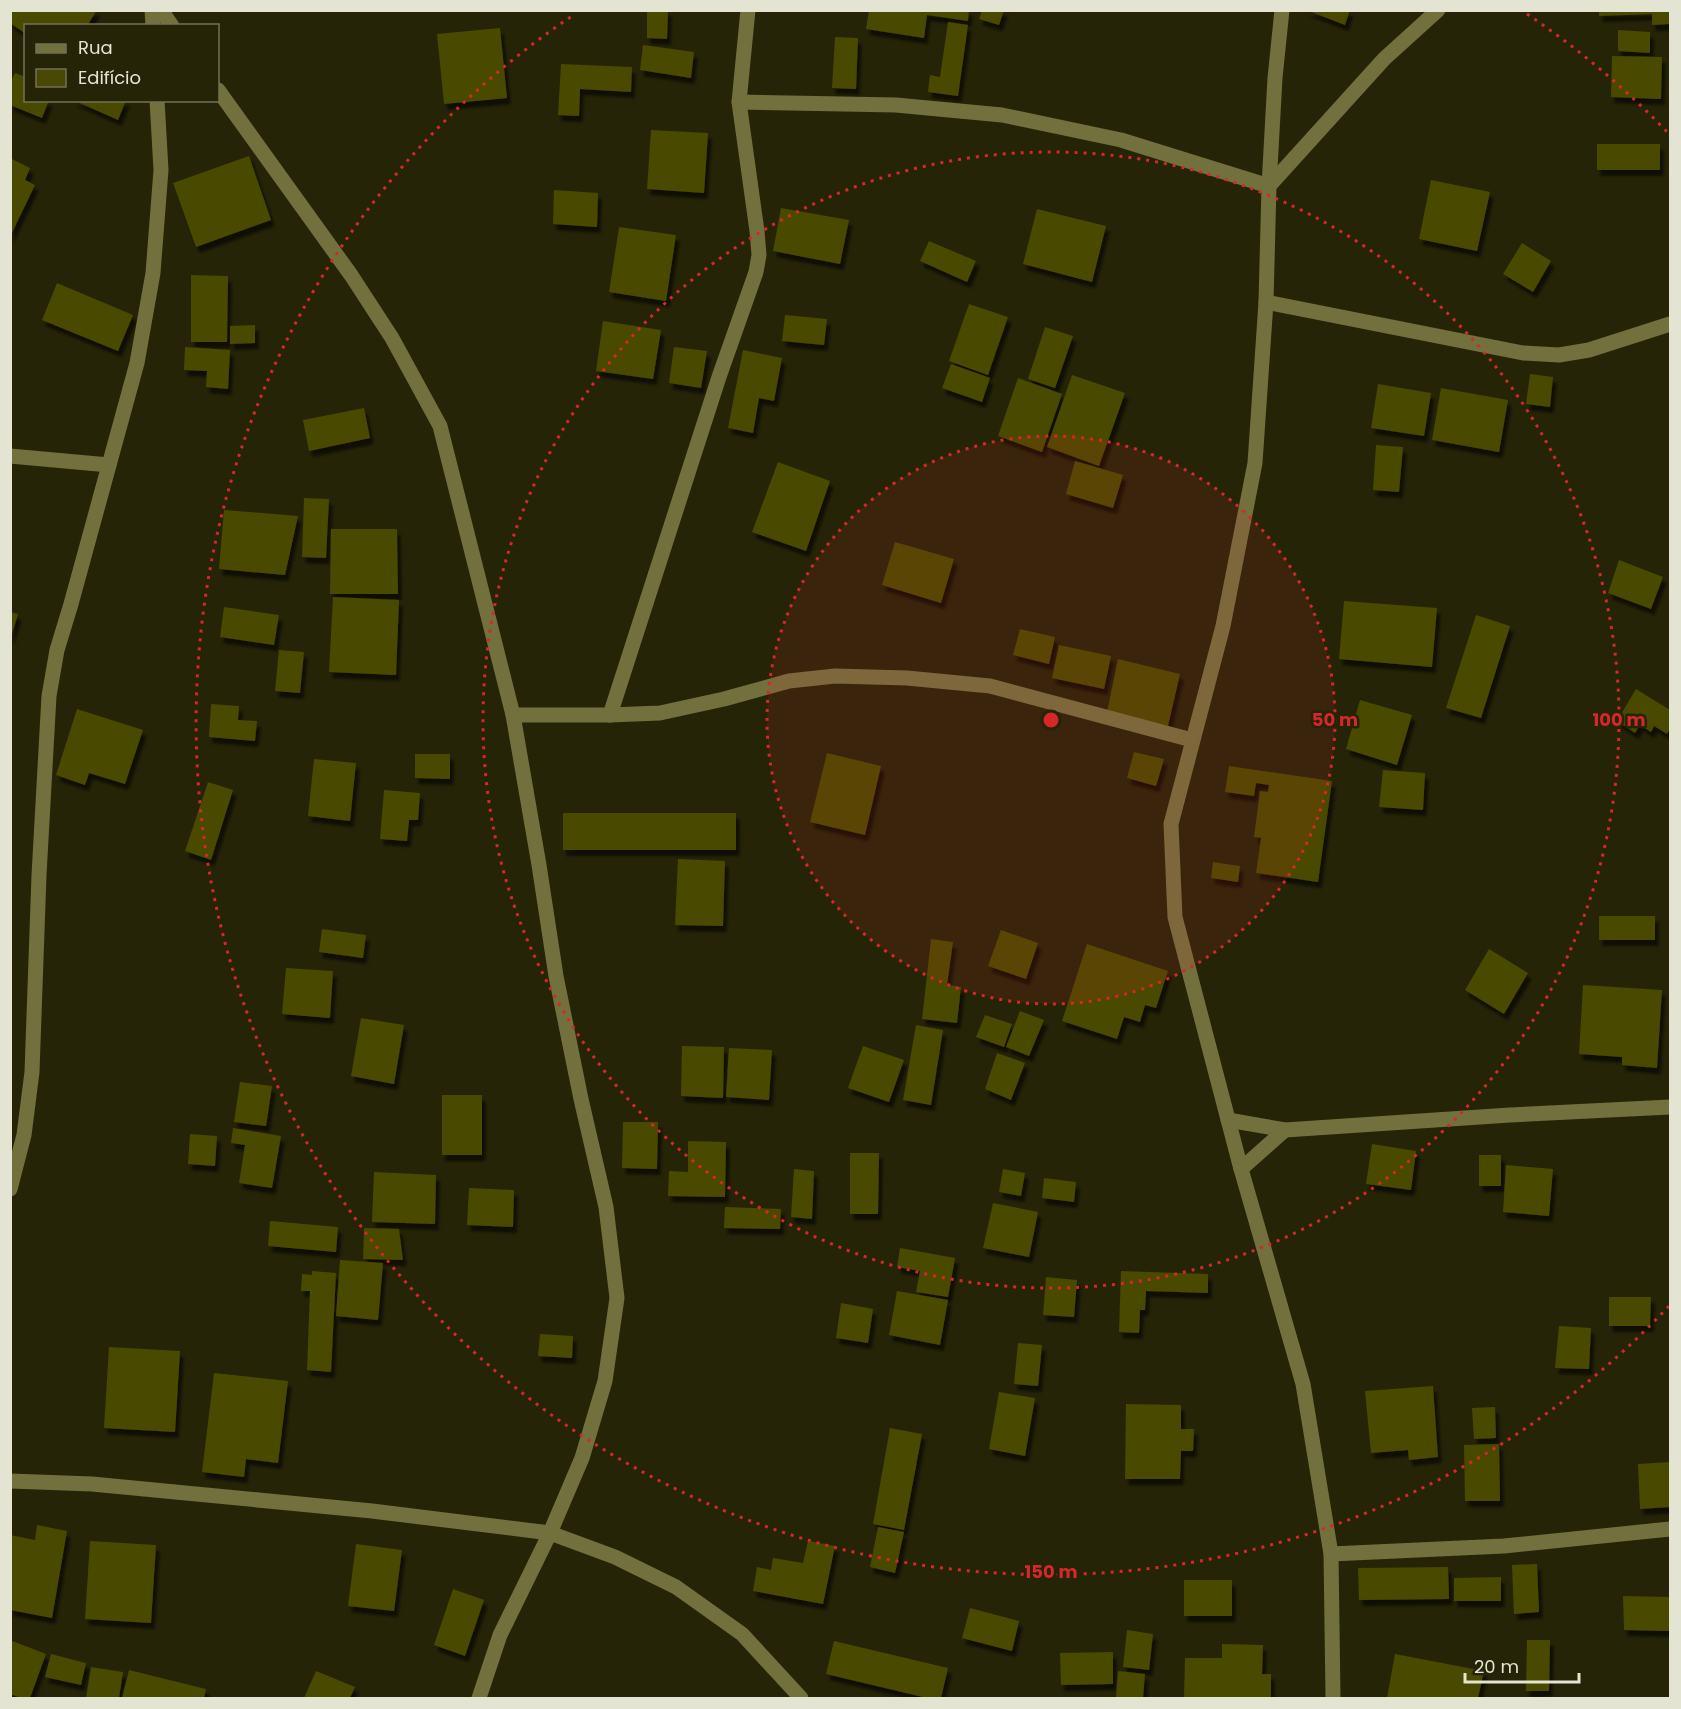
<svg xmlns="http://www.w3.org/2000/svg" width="1681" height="1709" font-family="Poppins,sans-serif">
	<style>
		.building { fill: #4a4805; filter: url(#shadow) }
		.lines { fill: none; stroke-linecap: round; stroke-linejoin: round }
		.minor { stroke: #72703d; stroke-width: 15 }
		.ring { fill: none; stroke: #d62828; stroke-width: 3; stroke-dasharray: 3 6 }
		.centre { fill: #d62828; stroke: #252407; stroke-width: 3 }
		.ring-label { font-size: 18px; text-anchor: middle; font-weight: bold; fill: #d62828; stroke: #252407; stroke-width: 5; stroke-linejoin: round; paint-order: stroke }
	</style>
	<defs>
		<filter id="shadow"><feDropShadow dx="3.5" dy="6" stdDeviation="1.5" flood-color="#0009"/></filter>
	</defs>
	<rect width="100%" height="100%" fill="#252407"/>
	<!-- building -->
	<g class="building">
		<polygon points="10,10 97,10 87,26 26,26 26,34 10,23"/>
		<polygon points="647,10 668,10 667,39 647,38"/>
		<polygon points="869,10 969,10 968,21 927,15 924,38 866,29"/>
		<polygon points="982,10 1004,10 999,25 979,19"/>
		<polygon points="1306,10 1350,10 1345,25"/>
		<polygon points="1599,10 1670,10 1670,24 1652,25 1652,14 1599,16"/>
		<polygon points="948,22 968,25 958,96 928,92 930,75 940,77"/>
		<polygon points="500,28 507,98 444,104 437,34"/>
		<polygon points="1618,30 1650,32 1650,53 1618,51"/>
		<polygon points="835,37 858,38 856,89 832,88"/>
		<polygon points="643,45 694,52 691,78 640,70"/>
		<polygon points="1612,56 1662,57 1661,99 1611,97"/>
		<polygon points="561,64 632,67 631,92 580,89 579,116 558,115"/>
		<polygon points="15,73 26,77 26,100 49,100 42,118 10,105 10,83"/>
		<polygon points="73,100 126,100 118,120"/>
		<polygon points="651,130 708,133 704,193 647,189"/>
		<rect x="1597" y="144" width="63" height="26"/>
		<polygon points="249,156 271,220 196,247 173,183"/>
		<polygon points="10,158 30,168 25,180 35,185 10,237"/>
		<polygon points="1431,180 1490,192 1477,251 1419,239"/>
		<polygon points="554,190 598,193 597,227 553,224"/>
		<polygon points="781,208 849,220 840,264 773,251"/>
		<polygon points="1037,209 1106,226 1092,282 1023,264"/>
		<polygon points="619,227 676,235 666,301 609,292"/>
		<polygon points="929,241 976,261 967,282 920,261"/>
		<polygon points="1522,243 1551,261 1533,292 1503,274"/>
		<polygon points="191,275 228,276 227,342 191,342"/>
		<polygon points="57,283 133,315 118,351 42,320"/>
		<polygon points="969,304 1008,317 988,375 949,361"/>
		<polygon points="785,315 827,319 824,345 782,341"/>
		<polygon points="603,321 661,330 653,379 596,371"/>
		<polygon points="255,325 255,343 230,344 230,326"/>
		<polygon points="1045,327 1073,336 1055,388 1028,379"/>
		<polygon points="185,347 230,350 228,389 206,387 207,371 184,370"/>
		<polygon points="674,347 707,351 701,388 669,383"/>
		<polygon points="743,350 782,358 774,401 759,398 753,433 728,428"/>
		<polygon points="951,364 990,378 982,402 942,388"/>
		<polygon points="1530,374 1553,377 1550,407 1526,404"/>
		<polygon points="1072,375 1125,393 1099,466 1047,447"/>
		<polygon points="1018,378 1062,394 1042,452 998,436"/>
		<polygon points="1378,384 1431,393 1424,436 1371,428"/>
		<polygon points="1441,388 1508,400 1499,452 1432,440"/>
		<polygon points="364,408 370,438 309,451 303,420"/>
		<polygon points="1376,445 1403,447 1399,492 1373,490"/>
		<polygon points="1075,461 1123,475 1113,508 1066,494"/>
		<polygon points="778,462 830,481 806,551 752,532"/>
		<polygon points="304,498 329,499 326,558 302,557"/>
		<polygon points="224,510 298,516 285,575 219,569"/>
		<polygon points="331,529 397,529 398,594 330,594"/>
		<polygon points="895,542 954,559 941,603 882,585"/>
		<polygon points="1619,560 1663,577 1651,609 1608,593"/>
		<polygon points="333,597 399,600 396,675 329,672"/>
		<polygon points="1344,601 1437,608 1432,667 1339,659"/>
		<polygon points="224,607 279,615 274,645 220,637"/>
		<polygon points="10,612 18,614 11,637 10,637"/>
		<polygon points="1476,615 1510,626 1481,718 1446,708"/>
		<polygon points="1020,629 1055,637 1049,664 1013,655"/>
		<polygon points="1059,645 1111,656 1104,689 1052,678"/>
		<polygon points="279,650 304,652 300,693 275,691"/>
		<polygon points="1118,659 1180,674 1168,726 1107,712"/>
		<polygon points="1636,689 1670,710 1670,729 1667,734 1654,726 1651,732 1640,725 1635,733 1617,721"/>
		<polygon points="1360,700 1412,715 1397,765 1346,749"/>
		<polygon points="211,704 239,706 238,720 257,721 255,741 209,737"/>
		<polygon points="77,709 143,730 125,784 89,773 85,785 56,775"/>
		<polygon points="1134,752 1164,759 1156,786 1127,778"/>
		<polygon points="827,753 881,766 865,835 810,822"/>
		<polygon points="415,754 450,754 450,779 415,778"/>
		<polygon points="314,759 356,763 350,821 308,816"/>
		<polygon points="1229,766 1332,781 1318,882 1256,873 1261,838 1254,837 1260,791 1268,792 1269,785 1256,783 1254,796 1225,792"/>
		<polygon points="1383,770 1425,773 1423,810 1379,807"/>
		<polygon points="208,782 233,790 211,860 185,851"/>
		<polygon points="384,790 420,793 418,820 409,820 407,841 380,839"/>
		<rect x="563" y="813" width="173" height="37"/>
		<polygon points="678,859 725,861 723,926 675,925"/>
		<polygon points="1213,862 1240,866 1238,882 1211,878"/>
		<rect x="1599" y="916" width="56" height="24"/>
		<polygon points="322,929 366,935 363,958 319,952"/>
		<polygon points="1001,930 1038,943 1026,979 988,966"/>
		<polygon points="931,939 953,942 947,985 961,987 957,1023 922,1019"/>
		<polygon points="1087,944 1168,971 1156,1008 1145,1005 1140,1022 1124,1017 1117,1039 1062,1021"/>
		<polygon points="1489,949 1528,973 1504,1014 1465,990"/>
		<polygon points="286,968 333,971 330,1018 282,1014"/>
		<polygon points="1583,985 1662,990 1657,1068 1622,1065 1622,1057 1579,1054"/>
		<polygon points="1020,1011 1044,1020 1029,1056 1006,1047"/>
		<polygon points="985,1015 1012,1024 1004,1047 976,1037"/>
		<polygon points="361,1018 404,1025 394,1084 351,1076"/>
		<polygon points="916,1025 943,1030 931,1105 903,1100"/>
		<polygon points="682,1046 724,1047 723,1098 681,1096"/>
		<polygon points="863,1046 904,1060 889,1102 848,1088"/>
		<polygon points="729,1048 772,1050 769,1100 726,1097"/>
		<polygon points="997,1053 1025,1063 1011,1100 985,1089"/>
		<polygon points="240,1082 272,1086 266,1126 234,1122"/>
		<rect x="442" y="1095" width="40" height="60"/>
		<polygon points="623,1122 658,1122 657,1169 622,1168"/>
		<polygon points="233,1128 281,1136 272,1188 239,1183 245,1145 231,1143"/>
		<polygon points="190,1134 217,1136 215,1166 188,1164"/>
		<polygon points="688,1141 726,1142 725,1197 668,1196 669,1171 688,1172"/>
		<polygon points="1372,1144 1416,1151 1411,1190 1366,1184"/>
		<polygon points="850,1153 879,1153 878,1214 850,1214"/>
		<rect x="1479" y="1155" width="22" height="31"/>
		<polygon points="1506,1165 1553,1169 1549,1216 1503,1212"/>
		<polygon points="794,1169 814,1171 812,1219 791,1217"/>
		<polygon points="1003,1169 1025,1173 1021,1196 999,1192"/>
		<polygon points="374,1172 436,1175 435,1224 372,1222"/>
		<polygon points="1044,1178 1076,1182 1074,1202 1042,1198"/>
		<polygon points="469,1188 514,1190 513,1227 467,1225"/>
		<polygon points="993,1203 1038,1212 1029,1257 983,1248"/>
		<polygon points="725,1207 781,1209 780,1229 724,1228"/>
		<polygon points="270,1221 338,1227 336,1252 268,1246"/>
		<polygon points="364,1228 399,1229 403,1260 363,1259"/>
		<polygon points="900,1248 955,1258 948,1297 916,1292 920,1271 897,1267"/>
		<polygon points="340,1260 383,1263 378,1320 336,1316"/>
		<polygon points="312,1271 336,1273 331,1372 307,1370 310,1291 301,1291 302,1274 312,1275"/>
		<polygon points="1121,1271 1208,1274 1208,1293 1146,1291 1145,1310 1140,1310 1139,1333 1119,1332"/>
		<polygon points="1046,1277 1077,1280 1074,1317 1043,1315"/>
		<polygon points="897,1291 948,1300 940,1345 889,1335"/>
		<polygon points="1609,1297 1651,1297 1650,1326 1609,1326"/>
		<polygon points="841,1303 873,1309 868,1343 836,1338"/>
		<polygon points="1559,1326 1591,1328 1589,1369 1555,1368"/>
		<polygon points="540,1334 573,1336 572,1358 538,1356"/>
		<polygon points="1018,1343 1042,1345 1038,1386 1014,1384"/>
		<polygon points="109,1347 180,1351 175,1432 104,1428"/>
		<polygon points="214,1373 288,1381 278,1463 246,1459 244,1477 202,1472"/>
		<polygon points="1433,1386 1438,1457 1409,1460 1408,1450 1371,1453 1365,1391"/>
		<polygon points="999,1392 1035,1398 1025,1456 989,1449"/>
		<polygon points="1126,1404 1181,1405 1181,1429 1194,1429 1193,1451 1181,1451 1180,1479 1125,1479"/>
		<polygon points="1495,1407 1496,1438 1474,1439 1472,1408"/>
		<polygon points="890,1428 922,1434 904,1530 873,1524"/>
		<polygon points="1499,1444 1500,1501 1465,1501 1464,1445"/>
		<polygon points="1670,1462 1670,1507 1640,1509 1638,1464"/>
		<polygon points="37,1525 67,1531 52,1618 10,1610 10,1535 35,1540"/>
		<polygon points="878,1527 904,1532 895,1573 870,1567"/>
		<polygon points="90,1541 156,1545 151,1623 85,1619"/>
		<polygon points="808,1541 835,1546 823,1604 753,1591 757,1567 771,1570 773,1558 803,1563"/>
		<polygon points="356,1544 402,1550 394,1611 348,1606"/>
		<polygon points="1537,1564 1539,1612 1514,1614 1512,1565"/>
		<polygon points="1448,1567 1449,1599 1359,1600 1358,1568"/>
		<polygon points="1501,1577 1501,1601 1454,1601 1454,1578"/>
		<rect x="1184" y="1580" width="48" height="36"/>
		<polygon points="453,1589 484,1600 465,1656 434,1645"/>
		<polygon points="1623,1596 1669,1597 1669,1631 1624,1630"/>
		<polygon points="970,1608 1019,1621 1012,1651 962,1638"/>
		<polygon points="1127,1630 1153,1634 1149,1670 1123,1667"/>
		<polygon points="10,1640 46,1654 30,1698 21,1698 10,1694"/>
		<polygon points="1527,1640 1550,1640 1549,1691 1526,1691"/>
		<polygon points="834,1641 948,1668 941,1698 927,1698 826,1674"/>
		<polygon points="1222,1644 1263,1645 1262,1674 1271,1674 1271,1698 1184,1698 1185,1658 1222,1658"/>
		<polygon points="1113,1652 1113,1684 1061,1685 1060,1653"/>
		<polygon points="51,1654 86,1663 81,1685 45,1677"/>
		<polygon points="1395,1654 1484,1671 1478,1698 1387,1698"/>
		<polygon points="91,1667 123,1672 119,1698 86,1698"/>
		<polygon points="129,1670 206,1689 204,1698 122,1698"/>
		<polygon points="316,1671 355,1687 350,1698 304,1698"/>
		<polygon points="1118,1671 1145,1674 1143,1698 1116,1698"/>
	</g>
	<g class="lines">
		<!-- minor -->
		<g class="minor">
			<polyline points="152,10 153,26"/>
			<polyline points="161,10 172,26"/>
			<polyline points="1282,10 1275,78 1269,186 1266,302 1255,463 1223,626 1171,824 1175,917 1241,1169 1303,1384 1331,1554 1333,1698"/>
			<polyline points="218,90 351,275 392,338 440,426 513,715 539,865 556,976 581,1099 606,1207 617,1298 605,1381 582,1458 550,1533 500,1635 479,1698"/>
			<polyline points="739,102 896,105 1002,115 1121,140 1269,186 1384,59 1438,10"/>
			<polyline points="1266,302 1523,353 1559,355 1589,350 1670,324"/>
			<polyline points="10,456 109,465"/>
			<polyline points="513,715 610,715 660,713 724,699 789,681 835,676 907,678 990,686 1192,740"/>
			<polyline points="610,715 719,377 756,272 759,255 757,231 739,102 748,10"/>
			<polyline points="1228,1120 1285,1130 1510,1115 1670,1107"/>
			<polyline points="1241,1169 1285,1130"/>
			<polyline points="10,1189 24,1135 32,1072 39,875 49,696 57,650 71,604 137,363 153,273 161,170 157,100"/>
			<polyline points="10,1481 92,1484 372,1511 550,1533 615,1557 676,1587 742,1634 801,1698"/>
			<polyline points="1331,1554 1504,1546 1670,1529"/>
		</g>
	</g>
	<!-- distance rings -->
	<circle cx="1051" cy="720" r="284" fill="#d62828" fill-opacity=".12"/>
	<g class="ring">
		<circle cx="1051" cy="720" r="284"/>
		<circle cx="1051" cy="720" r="568"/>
		<path d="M1669 1306A852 852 0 1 1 575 14M1527 14A852 852 0 0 1 1669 134"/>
	</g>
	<circle cx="1051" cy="720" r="9" class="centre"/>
	<g class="ring-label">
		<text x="1335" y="726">50 m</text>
		<text x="1619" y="726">100 m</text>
		<text x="1051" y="1578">150 m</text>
	</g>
	<!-- border -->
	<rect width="1681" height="1709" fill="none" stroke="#e4e4d3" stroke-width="24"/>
	<!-- legend -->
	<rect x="24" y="24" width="195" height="78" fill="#252407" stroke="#717159" stroke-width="1.5"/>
	<rect x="36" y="44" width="30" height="9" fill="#72703d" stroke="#717159" stroke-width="1.5"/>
	<text x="78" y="54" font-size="18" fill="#e4e4d3">Rua</text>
	<rect x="36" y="69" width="30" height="18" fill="#4a4805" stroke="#717159" stroke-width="1.5"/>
	<text x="78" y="84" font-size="18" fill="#e4e4d3">Edifício</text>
	<!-- scale -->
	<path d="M1465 1673v9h114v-9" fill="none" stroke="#e4e4d3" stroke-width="3"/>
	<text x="1474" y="1673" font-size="18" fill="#e4e4d3" stroke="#252407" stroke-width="4.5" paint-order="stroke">20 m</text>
</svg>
